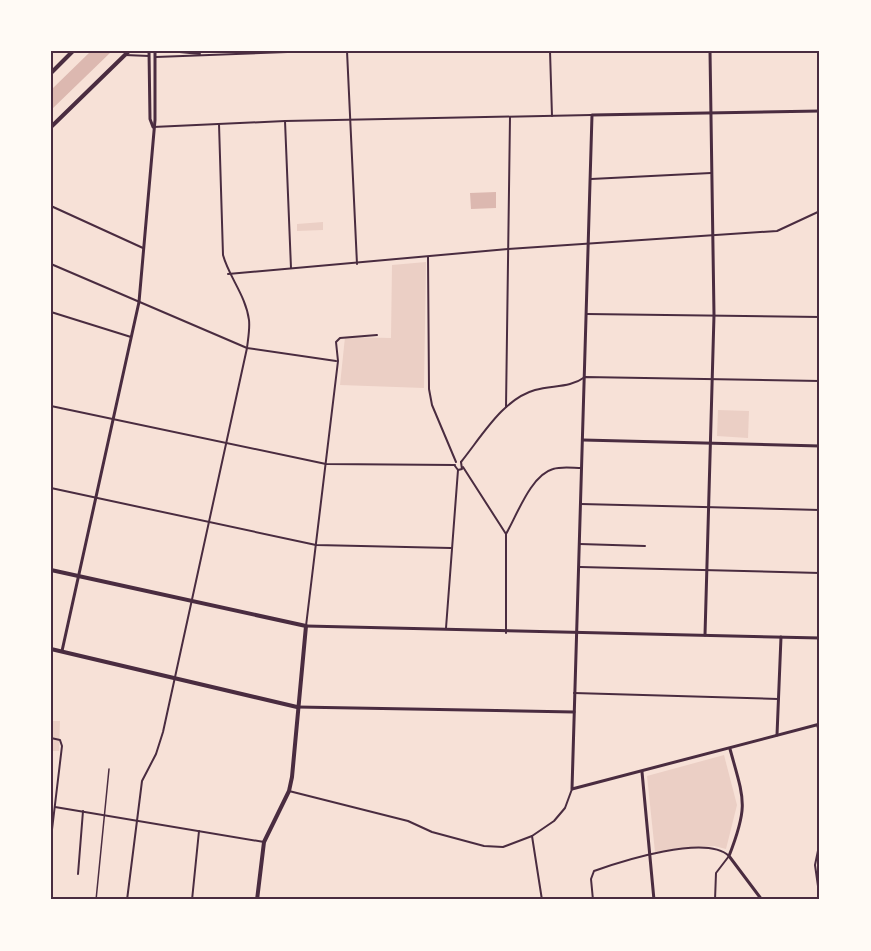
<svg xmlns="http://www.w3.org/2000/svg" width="871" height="951" font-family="'Exo 2',sans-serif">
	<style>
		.green { fill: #ebcfc5 }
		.water { fill: #dcb8b0 }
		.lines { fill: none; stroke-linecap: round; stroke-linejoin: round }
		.service { stroke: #4a2c40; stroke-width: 1.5 }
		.minor { stroke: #4a2c40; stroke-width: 2 }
		.tertiary { stroke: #4a2c40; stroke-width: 3 }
		.secondary { stroke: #4a2c40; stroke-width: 4 }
		.neatline { fill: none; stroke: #4a2c40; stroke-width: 2 }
	</style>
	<rect width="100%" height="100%" fill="#f7e1d7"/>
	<!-- green -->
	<g class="green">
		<polygon points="323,222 323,230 297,231 297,224"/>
		<polygon points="426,262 424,388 340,385 345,337 391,338 392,265"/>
		<polygon points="718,410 749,411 748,438 717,436"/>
		<polygon points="51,721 60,721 59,751 51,751"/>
		<polygon points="724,755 737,805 726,849 714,846 655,852 647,776"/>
	</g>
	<!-- water -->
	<g class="water">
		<polygon points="91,51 112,51 51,110 51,90"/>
		<polygon points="496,192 496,208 471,209 470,193"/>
	</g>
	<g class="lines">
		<!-- service -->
		<polyline class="service" points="96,900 109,769"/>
		<!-- minor -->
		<g class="minor">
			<polyline points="169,51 200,54"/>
			<polyline points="347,51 357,264"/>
			<polyline points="550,51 552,116"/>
			<polyline points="125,55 149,56"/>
			<polyline points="156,57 314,51"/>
			<polyline points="285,121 291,268"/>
			<polyline points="153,127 285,121 591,115"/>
			<polyline points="591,179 711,173"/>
			<polyline points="51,206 143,248"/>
			<polyline points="428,257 429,389 432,405 456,462"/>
			<polyline points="51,264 247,348 336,361"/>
			<polyline points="228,274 508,249 777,231 820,211"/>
			<polyline points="51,312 131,337"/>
			<polyline points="587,314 820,317"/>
			<polyline points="51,406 326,464 455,465"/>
			<polyline points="506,407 510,117"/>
			<path d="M461,462C482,436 503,399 535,390C553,385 570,388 585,377L820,381"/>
			<polyline points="455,466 458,470 462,469 461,462"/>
			<polyline points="463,467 506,534 506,633"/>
			<polyline points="51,488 316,545 451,548"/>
			<polyline points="581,504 820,510"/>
			<path d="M506,534C517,515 531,475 553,469C562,466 573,468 582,468"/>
			<polyline points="580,544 645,546"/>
			<polyline points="580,567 820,573"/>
			<polyline points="306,626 338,361 336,342 340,338 377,335"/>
			<polyline points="446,628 458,470"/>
			<polyline points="574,693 778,699"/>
			<polyline points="817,725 820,734"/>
			<polyline points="51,738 60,740 62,746 51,838"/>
			<polyline points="289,791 408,821 432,832 484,846 503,847 532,836 554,821 565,808 572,789"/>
			<polyline points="55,807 264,842"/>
			<polyline points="532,836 542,900"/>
			<polyline points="78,874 83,811"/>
			<path d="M127,900L142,781L156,754L163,732L247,348C248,339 250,329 249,320C246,296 229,277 223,255L219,124"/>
			<polyline points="192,900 199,831"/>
			<path d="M593,900L591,879L594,871C622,861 706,834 729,856L716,873L715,900"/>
			<polyline points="820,900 815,865 820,841"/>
		</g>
		<!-- tertiary -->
		<g class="tertiary">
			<polyline points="149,51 150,119 153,127"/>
			<polyline points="820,111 592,115 572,789 820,724"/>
			<polyline points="583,440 820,446"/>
			<polyline points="306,626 820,638"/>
			<polyline points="705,635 714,315 710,51"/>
			<polyline points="62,651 139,302 155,120 155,51"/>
			<polyline points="297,707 574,712"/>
			<polyline points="777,735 781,637"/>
			<path d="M730,749C744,800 749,805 729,856L762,900"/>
			<polyline points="642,772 654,900"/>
		</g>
		<!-- secondary -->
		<g class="secondary">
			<polyline points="51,73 73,51"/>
			<polyline points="51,127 129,51"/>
			<polyline points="51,570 306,626 292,777 289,791 264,842 257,900"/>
			<polyline points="51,649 297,707"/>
		</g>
	</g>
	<!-- border -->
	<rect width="871" height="951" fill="none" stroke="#fffaf5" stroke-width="105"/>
	<rect x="52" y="52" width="766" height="846" class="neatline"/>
</svg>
